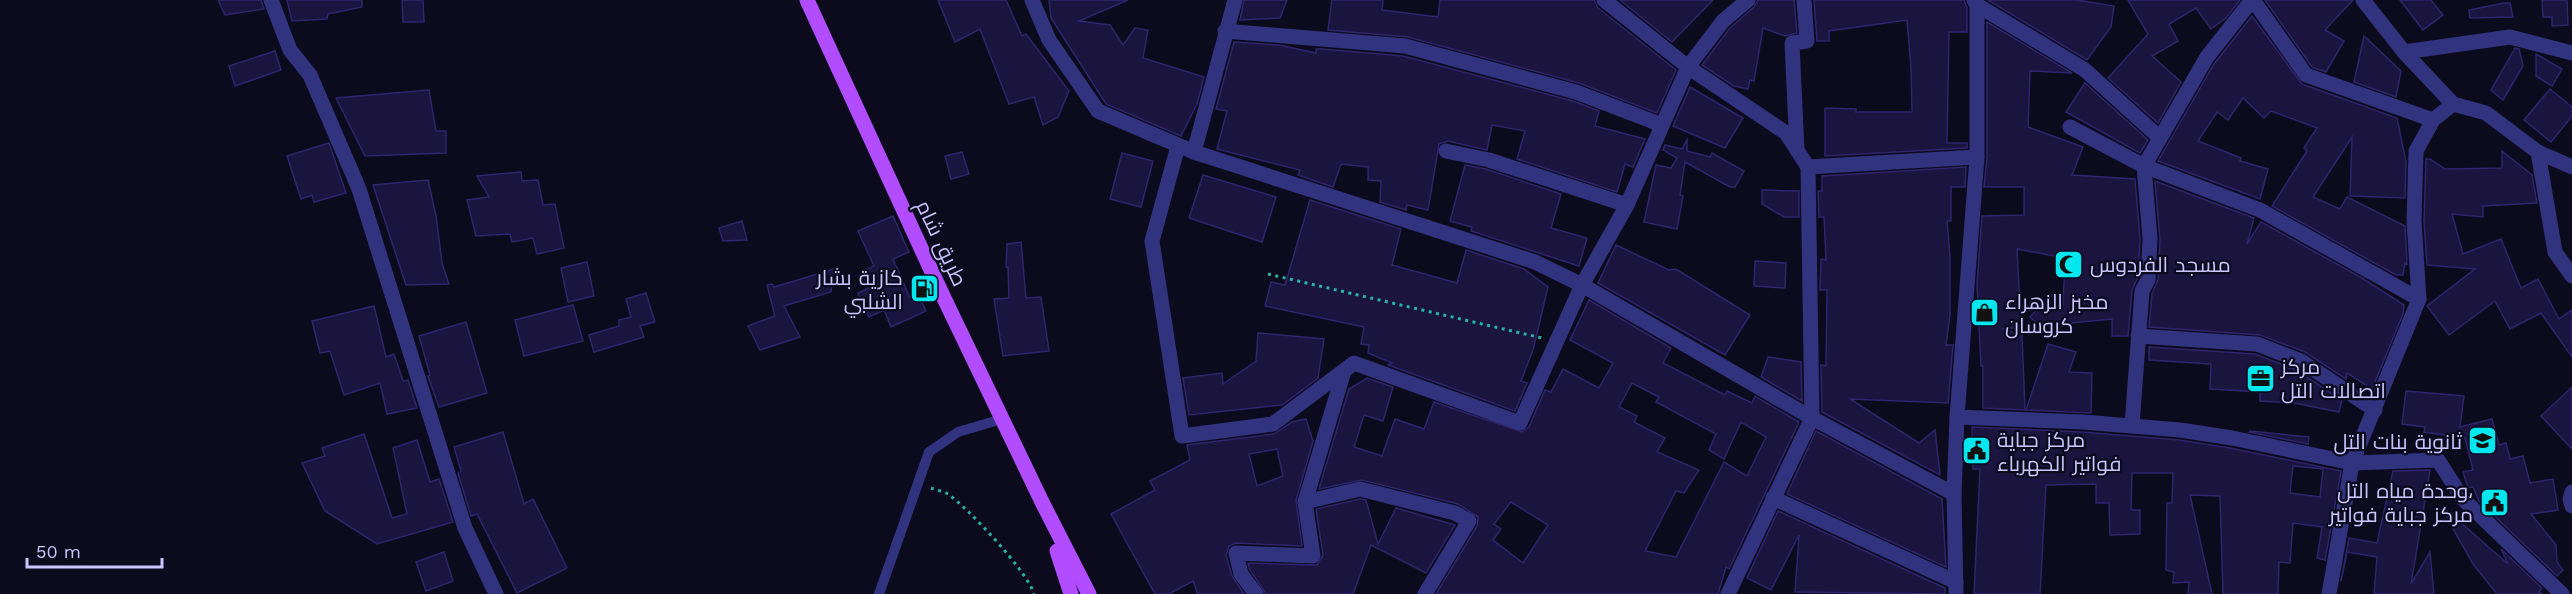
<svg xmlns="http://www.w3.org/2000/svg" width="2572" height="594" font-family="'Work Sans',Cairo,sans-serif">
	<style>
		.building { fill: #1a143f; stroke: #2e256d; stroke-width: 1.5; fill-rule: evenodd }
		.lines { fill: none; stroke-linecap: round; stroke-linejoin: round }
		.path { stroke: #24b5a3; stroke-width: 3; stroke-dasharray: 3 4.5; stroke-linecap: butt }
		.service { stroke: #31337f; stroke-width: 10 }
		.minor { stroke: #31337f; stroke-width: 15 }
		.primary { stroke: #b14cff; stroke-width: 15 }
		.labels { text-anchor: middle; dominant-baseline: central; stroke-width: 4.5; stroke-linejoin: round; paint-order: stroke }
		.street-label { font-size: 21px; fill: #c8c5ff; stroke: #0c0a1d }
		.poi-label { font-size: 21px; fill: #c8c5ff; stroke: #0c0a1d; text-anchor: start }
	</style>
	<rect width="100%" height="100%" fill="#0c0a1d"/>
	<!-- building -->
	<g class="building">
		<polygon points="218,0 261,0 264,9 225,15"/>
		<polygon points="287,0 362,0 362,7 328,14 327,19 292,21"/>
		<polygon points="402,0 423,0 424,22 403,22"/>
		<polygon points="938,0 1006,0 1022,36 1026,34 1069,91 1058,117 1043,125 1034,97 1009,104 980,29 955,42"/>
		<polygon points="1049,0 1128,0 1079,21 1110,25 1123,45 1135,28 1148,30 1143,58 1204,77 1197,104 1181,136 1106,104 1051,18"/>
		<polygon points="1244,0 1287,0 1280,18 1240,20"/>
		<polygon points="1332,0 1383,0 1382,10 1438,17 1440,0 1594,0 1598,8 1676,70 1657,113 1579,83 1408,37 1328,30"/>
		<polygon points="1620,0 1713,0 1672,42"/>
		<polygon points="1758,0 1794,0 1797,33 1785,36 1763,28 1754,81 1750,80 1748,89 1734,86 1702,65 1730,28 1754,7"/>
		<polygon points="1814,0 1964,0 1967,8 1967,32 1949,32 1947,143 1967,143 1967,148 1825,156 1825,108 1856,109 1856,112 1912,112 1911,68 1907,20 1829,31 1829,41 1817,41"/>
		<polygon points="1988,0 2077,0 2114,6 2111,27 2087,60"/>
		<polygon points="2128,0 2240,0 2226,18 2211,29 2196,8 2169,24 2178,41 2152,56 2181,82 2158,123 2108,78 2148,34"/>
		<polygon points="2265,0 2353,0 2325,30 2344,41 2326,72 2312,67"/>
		<polygon points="2400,0 2431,0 2443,15 2423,30"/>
		<polygon points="2542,0 2567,0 2568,25 2552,26 2552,17 2543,17"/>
		<polygon points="2504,3 2510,3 2513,17 2470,18 2469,10"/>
		<polygon points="2252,16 2302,84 2397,118 2406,162 2405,198 2350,196 2352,137 2313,197 2340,209 2347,197 2405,226 2407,264 2405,263 2403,275 2396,275 2272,206 2307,151 2304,148 2317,128 2271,111 2264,118 2243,98 2228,120 2217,112 2198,141 2241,158 2240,161 2268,169 2260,199 2158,161 2214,64"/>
		<polygon points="1987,22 2072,73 2030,71 2028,127 2083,147 2072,175 2135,179 2140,239 2138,277 2132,290 2128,336 2112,336 2112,319 2040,326 2030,317 2050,294 2063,305 2065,258 2017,249 2021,327 2002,329 2022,335 2025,410 1983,408 1983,366 1981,366 1977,284 1982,216 2024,215 2024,187 1984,187 1987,157"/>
		<polygon points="2364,36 2401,71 2396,97 2354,82"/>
		<polygon points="1234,42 1279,45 1316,53 1316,49 1322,49 1403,56 1573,101 1599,111 1595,126 1645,139 1633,167 1625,164 1617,192 1517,159 1525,131 1492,125 1487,150 1448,141 1439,144 1428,210 1407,205 1406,210 1380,202 1381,181 1368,180 1368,167 1341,164 1333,187 1298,175 1300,170 1217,149 1227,111 1216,109"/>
		<polygon points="2515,48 2519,49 2523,66 2503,100 2491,90"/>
		<polygon points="275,51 281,70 235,86 229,66"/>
		<polygon points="2536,54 2562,69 2552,86 2536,76"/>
		<polygon points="2085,83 2148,140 2140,153 2066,112"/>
		<polygon points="1690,87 1743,118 1725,148 1673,126"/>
		<polygon points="2550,89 2572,107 2572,116 2551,142 2524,120"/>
		<polygon points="429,90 436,131 446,131 446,153 365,156 336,98"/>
		<polygon points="1687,140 1687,151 1710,157 1712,153 1744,171 1735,187 1730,187 1685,162 1680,195 1683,196 1677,229 1644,222 1656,165 1671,168 1677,158 1663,150 1665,145 1682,149"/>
		<polygon points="329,143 346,193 314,202 312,195 301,199 287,156"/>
		<polygon points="2502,151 2532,175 2537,203 2483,206 2483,217 2452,214 2463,254 2501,239 2521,288 2538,279 2559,319 2572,310 2572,357 2541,313 2510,329 2495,301 2449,335 2427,306 2475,269 2427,265 2424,221 2426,159 2430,159 2445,169 2502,168"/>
		<polygon points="962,152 969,174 951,179 945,156"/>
		<polygon points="1122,153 1153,161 1141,207 1110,199"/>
		<polygon points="1465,165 1486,169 1561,194 1551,228 1587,238 1579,266 1471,231 1472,227 1450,221"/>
		<polygon points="1966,167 1965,187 1951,187 1951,221 1947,221 1950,256 1950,315 1946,345 1953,345 1948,403 1850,399 1919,443 1935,430 1940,475 1822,412 1821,365 1826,366 1827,290 1820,290 1821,259 1826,260 1824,217 1819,217 1818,191 1822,191 1822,176"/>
		<polygon points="521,172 522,181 538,180 543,205 555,204 564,248 537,254 533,238 512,242 510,234 476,236 467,200 489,197 477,176"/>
		<polygon points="1203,175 1276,197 1262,242 1189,218"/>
		<polygon points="428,180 436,216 442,263 449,284 406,285 373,185"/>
		<polygon points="2155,181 2254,218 2247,244 2261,222 2362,278 2404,305 2403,314 2372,389 2347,373 2346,379 2305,352 2260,335 2149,327 2152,294 2158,280 2160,239"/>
		<polygon points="1762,190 1799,191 1799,217 1784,217 1762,204"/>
		<polygon points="1310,200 1401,229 1392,265 1457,283 1466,250 1524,269 1548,287 1533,350 1521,381 1527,383 1515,411 1388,365 1392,363 1368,353 1369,345 1361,344 1364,327 1265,306 1271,282 1285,285"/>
		<polygon points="893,216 909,252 893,259 910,298 918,294 926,311 891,327 884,310 869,317 858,293 869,288 861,272 874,266 858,231"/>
		<polygon points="742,221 747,240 723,241 719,228"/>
		<polygon points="1021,242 1026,298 1041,297 1049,351 1003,356 994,299 1009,298 1008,267 1006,267 1007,244"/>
		<polygon points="1616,245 1669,270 1676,269 1750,315 1725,355 1598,283"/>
		<polygon points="1755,261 1786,263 1785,288 1754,286"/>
		<polygon points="587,262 594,296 568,302 561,268"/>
		<polygon points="834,269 831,292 784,306 800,337 760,350 748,326 775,316 767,285 772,284 774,287"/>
		<polygon points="646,293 655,322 640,326 644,337 594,352 589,335 619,326 619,320 631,317 626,299"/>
		<path d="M1589,300L1671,348L1663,363L1725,395L1727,391L1752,403L1755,396L1799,422L1729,569L1726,567L1718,594H1436L1477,526L1478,517L1458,504L1362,480L1319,489L1349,389L1367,378L1393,387L1383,421L1364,415L1354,447L1382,456L1395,419L1424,429L1434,402L1522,432L1529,427L1545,390L1551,392L1563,369L1599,388L1613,363L1570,340ZM1632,383L1659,397L1656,402L1716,434L1709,450L1724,459L1741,422L1766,437L1747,476L1724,462L1676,557L1645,551L1676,491L1684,493L1699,470L1657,452L1665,438L1634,422L1637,416L1619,407ZM1511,502L1548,525L1523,563L1493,540L1501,529L1494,524Z"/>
		<polygon points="573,305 583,341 524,356 515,320"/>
		<polygon points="374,306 386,357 394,354 403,381 408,380 417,408 387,414 380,383 344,395 330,351 320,353 312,321"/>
		<polygon points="466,322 487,393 439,407 428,376 430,375 419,336"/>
		<polygon points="1258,333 1324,339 1318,378 1282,405 1189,415 1183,378 1222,373 1223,384 1256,361"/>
		<polygon points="2048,344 2076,352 2069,372 2092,373 2091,413 2026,410"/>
		<polygon points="2149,347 2255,354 2296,370 2342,400 2339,412 2294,403 2260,401 2260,392 2210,389 2211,364 2149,360"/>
		<polygon points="1768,357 1801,362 1802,401 1761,377"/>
		<polygon points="2572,387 2572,449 2541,416"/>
		<polygon points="2406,391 2464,396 2460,427 2492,419 2499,445 2506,443 2510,459 2523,456 2530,483 2553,479 2558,510 2531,514 2556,545 2557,562 2563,570 2557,576 2479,501 2473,487 2468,488 2463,472 2473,470 2465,438 2424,432 2425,427 2402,424"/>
		<path d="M1306,419L1313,441L1296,500L1302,546L1236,543L1229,546L1226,555L1232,576L1244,594H1198L1193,581L1169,594H1155L1111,514L1155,490L1150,481L1190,460L1187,445L1274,434L1292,422ZM1277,449L1283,476L1257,486L1249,454Z"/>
		<path d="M1972,427L2082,432L2179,440L2230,448L2341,471L2325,560L2317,558L2322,527L2293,523L2290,563L2279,562L2278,594H2223L2220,496L2190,495L2212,594H2188L2189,582L2173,583L2174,572L2166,570L2167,503H2172L2173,473H2132L2131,510H2140V534L2110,535L2109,503H2096V484L2046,485L2040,594H1974L1980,469H1973ZM2293,466L2323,469L2320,497L2290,493Z"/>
		<polygon points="1816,431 1942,499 1946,567 1787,494"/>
		<polygon points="2250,431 2309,437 2308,444 2249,432"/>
		<polygon points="503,432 524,504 533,499 567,568 517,593 477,514 471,516 458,473 461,471 454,447"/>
		<polygon points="364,434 392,518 407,514 393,448 417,440 430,482 439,479 453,522 377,544 325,511 302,463 325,456 322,448"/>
		<polygon points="2430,470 2411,584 2430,552 2434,594 2374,594 2377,557 2347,552 2341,581 2349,538 2377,543 2393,471"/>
		<polygon points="1360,499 1366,500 1378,544 1396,508 1455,525 1426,573 1371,545 1353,594 1266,594 1250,570 1248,563 1317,565 1323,555 1316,509"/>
		<polygon points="2444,508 2508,564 2501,549 2542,588 2539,592 2542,594 2497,594 2473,564 2442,509"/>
		<polygon points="1778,511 1945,588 1945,594 1795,592 1799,535 1771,590 1747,578"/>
		<polygon points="444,552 453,581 426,591 416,562"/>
	</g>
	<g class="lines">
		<!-- path -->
		<g class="path">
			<polyline points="1268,274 1542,338"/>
			<path d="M931,488C936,490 943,491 948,494C968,508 1028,572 1034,594"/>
		</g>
		<!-- service -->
		<polyline class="service" points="879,594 929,452 958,432 1002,419"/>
		<!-- minor -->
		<g class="minor">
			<polyline points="271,0 290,50 310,75 359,189 465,528 496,594"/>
			<polyline points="1032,0 1049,40 1098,111 1194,152 1535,262 1582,285 1812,418 1954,494"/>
			<polyline points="1604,0 1688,67 1786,133 1808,167 1812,418 1728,594"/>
			<polyline points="2253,0 2306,75 2433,120"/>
			<polyline points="2363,0 2404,52 2453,104 2486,113 2538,152 2572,167"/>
			<polyline points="1977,5 2085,70 2160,138"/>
			<polyline points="1225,31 1405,46 1576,92 1662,125"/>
			<polyline points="2404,52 2510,37 2572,53"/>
			<polyline points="2070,127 2144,166 2260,210 2419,299"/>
			<polyline points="1178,146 1152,241 1182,436 1273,424 1354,363 1520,423 1582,285 1627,205 1688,67 1723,21 1748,0"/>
			<polyline points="1797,150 1792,43 1807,41 1804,0"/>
			<polyline points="1446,151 1489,160 1627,205"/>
			<polyline points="1194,152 1235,0"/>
			<polyline points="2538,152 2555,252 2572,276"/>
			<polyline points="1808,167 1977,157"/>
			<polyline points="2138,336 2257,344 2301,361 2375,410"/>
			<polyline points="1344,371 1305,502 1360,489 1455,513 1469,521 1425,594"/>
			<polyline points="1957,417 2083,422 2180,430 2232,438 2352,463 2438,460 2463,499 2562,594"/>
			<polyline points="2132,425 2142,291 2148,280 2150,239 2144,166 2207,57 2252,0"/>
			<polyline points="2572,492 2570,499 2572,506"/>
			<polyline points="1773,498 1956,582"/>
			<polyline points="1256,594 1241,574 1236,553 1313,556 1305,502"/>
			<polyline points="1956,594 1954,494 1957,417 1977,157 1977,5 1974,0"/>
			<polyline points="2329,594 2352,463 2419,299 2414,221 2416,151 2433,120 2453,104"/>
		</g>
		<!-- primary -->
		<g class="primary">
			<polyline points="807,0 943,296 1042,502 1089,594"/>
			<polyline points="1057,551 1071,594"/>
		</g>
	</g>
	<!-- icons -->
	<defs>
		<symbol id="mosque-square" viewBox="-11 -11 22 22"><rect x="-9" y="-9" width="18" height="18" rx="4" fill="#00e7f0" stroke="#0c0a1d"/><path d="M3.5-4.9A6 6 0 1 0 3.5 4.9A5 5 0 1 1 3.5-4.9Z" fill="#111"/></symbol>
		<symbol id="fuel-square" viewBox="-11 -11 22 22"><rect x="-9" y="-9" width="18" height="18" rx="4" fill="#00e7f0" stroke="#0c0a1d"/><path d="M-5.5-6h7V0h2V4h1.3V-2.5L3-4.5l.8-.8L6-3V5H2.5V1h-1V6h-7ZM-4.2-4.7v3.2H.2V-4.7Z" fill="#111"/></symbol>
		<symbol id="shop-square" viewBox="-11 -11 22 22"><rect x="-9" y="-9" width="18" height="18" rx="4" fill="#00e7f0" stroke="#0c0a1d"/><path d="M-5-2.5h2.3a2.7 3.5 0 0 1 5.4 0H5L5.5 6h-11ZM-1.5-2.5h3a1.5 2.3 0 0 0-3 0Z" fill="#111"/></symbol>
		<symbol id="office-square" viewBox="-11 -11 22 22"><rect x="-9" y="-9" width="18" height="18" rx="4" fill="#00e7f0" stroke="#0c0a1d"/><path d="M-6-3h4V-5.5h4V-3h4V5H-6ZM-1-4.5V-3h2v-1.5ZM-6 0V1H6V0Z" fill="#111"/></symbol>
		<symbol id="school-square" viewBox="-11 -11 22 22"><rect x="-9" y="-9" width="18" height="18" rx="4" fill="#00e7f0" stroke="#0c0a1d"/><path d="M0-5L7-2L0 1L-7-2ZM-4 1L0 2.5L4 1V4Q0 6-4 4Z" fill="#111"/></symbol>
		<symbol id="civic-square" viewBox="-11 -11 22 22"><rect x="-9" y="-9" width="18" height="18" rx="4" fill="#00e7f0" stroke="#0c0a1d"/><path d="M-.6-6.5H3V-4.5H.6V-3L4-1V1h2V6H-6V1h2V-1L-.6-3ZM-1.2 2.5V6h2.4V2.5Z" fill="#111"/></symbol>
	</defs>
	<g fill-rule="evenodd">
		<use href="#mosque-square" x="2052" y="248" width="33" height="33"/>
		<use href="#fuel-square" x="908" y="272" width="33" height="33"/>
		<use href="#shop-square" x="1968" y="296" width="33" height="33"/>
		<use href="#office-square" x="2244" y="362" width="33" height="33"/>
		<use href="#school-square" x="2466" y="424" width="33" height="33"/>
		<use href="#civic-square" x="1960" y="434" width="33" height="33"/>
		<use href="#civic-square" x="2478" y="486" width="33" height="33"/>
	</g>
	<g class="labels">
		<!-- street labels -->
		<g class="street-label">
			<text transform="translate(942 243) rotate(65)">طريق شام</text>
		</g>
		<!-- poi labels -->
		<g class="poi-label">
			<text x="2090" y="264">مسجد الفردوس</text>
			<text x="903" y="277" text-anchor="end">كازية بشار<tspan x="903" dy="24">الشلبي</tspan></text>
			<text x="2005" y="301">مخبز الزهراء<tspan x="2005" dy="24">كروسان</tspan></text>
			<text x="2281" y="366">مركز<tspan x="2281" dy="24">اتصالات التل</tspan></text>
			<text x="1997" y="439">مركز جباية<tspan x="1997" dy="24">فواتير الكهرباء</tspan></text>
			<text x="2462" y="441" text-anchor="end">ثانوية بنات التل</text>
			<text x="2473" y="490" text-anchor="end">وحدة مياه التل،<tspan x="2473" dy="24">مركز جباية فواتير</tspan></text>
		</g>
	</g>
	<!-- scale -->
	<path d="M27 558v9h135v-9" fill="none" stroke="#c8c5ff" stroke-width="3"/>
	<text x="36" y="558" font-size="18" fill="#c8c5ff" stroke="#0c0a1d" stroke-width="4.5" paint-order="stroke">50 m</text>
</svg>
